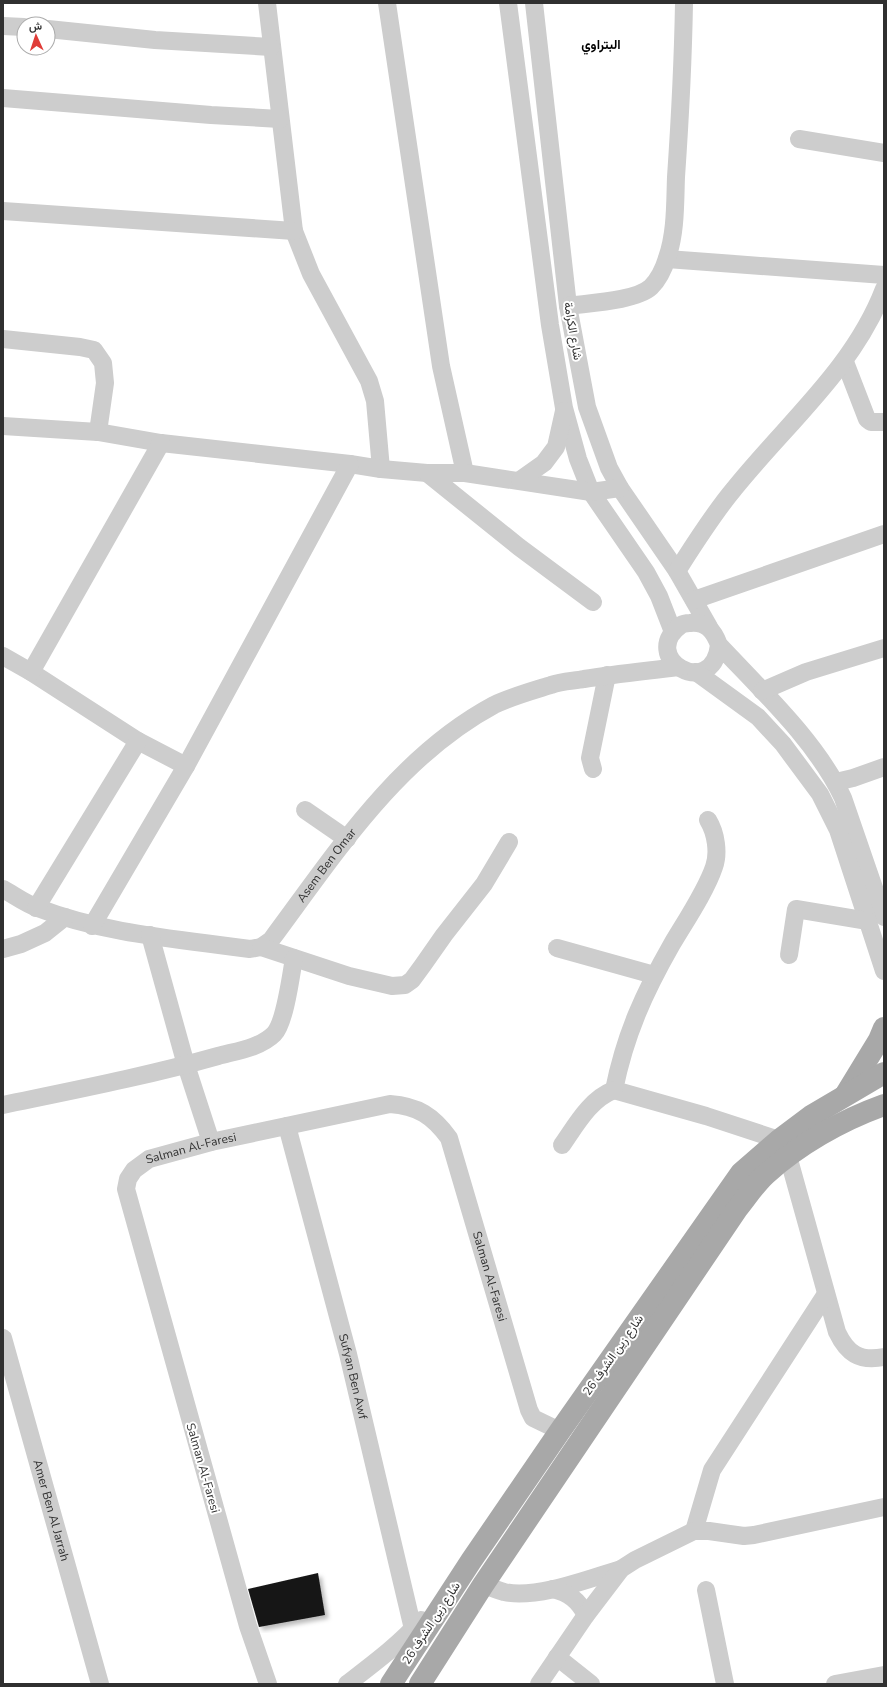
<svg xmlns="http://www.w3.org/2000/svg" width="887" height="1687" font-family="'Nunito Sans',Vazirmatn,sans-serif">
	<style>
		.building { fill: #171717; filter: url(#shadow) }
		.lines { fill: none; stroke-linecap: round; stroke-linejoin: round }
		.minor { stroke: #cdcdcd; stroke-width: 18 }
		.major { stroke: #a8a8a8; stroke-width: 22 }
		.labels { text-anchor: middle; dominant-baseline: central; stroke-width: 4; stroke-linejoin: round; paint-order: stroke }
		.street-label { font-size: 12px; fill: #303030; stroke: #fff }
		.neighbourhood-label { font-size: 13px; font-weight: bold; fill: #000; stroke: #fff }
	</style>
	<defs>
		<filter id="shadow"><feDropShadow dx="3.5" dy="3.5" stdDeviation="2" flood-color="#0004"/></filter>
	</defs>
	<rect width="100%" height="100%" fill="#fff"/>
	<!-- building -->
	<polygon class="building" points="318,1573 325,1615 259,1627 248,1589"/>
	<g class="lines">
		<!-- minor -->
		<g class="minor">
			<polyline points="267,3 294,231 311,274 369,381 375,401 381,469"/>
			<polyline points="387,3 441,366 465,473"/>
			<polyline points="508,3 550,325 564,408 578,459 591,492 646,572 659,596 673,632"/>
			<polyline points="534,3 568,306 587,407 609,468 620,488 677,571 709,627"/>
			<polyline points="3,26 24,27"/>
			<polyline points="48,29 155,40 271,47"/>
			<polyline points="3,98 211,115 280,119"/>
			<polyline points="799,139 884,153"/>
			<polyline points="3,211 294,231"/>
			<polyline points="667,259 884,275"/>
			<path d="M568,306C589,303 636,301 651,287C658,280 664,268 667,258C676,232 675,203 676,177C680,119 683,61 684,3"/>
			<polyline points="3,339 80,347 94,350 103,363 105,383 98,432"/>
			<polyline points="845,362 867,419 871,422 884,422"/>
			<polyline points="3,426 98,432 161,443 350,464 381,469 427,473 465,473 591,492 620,488"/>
			<polyline points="427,473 519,547 593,602"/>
			<polyline points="520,480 544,463 556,447 564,411"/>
			<path d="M677,571C695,543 713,514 734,489C786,424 854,368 884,289"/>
			<polyline points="694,600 884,534"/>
			<path d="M719,645C712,702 637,657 681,625C684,623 686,623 690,623C706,621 714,631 719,645C761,690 817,742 843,798L884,917"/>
			<polyline points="3,656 31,672 138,741 186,766"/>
			<polyline points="31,672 161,443"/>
			<polyline points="696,672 758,717 783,744 820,794 838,830 884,971"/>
			<polyline points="762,691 806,672 884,648"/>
			<polyline points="593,769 590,758 607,675"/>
			<polyline points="836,782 853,778 884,767"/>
			<polyline points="305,810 347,839"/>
			<path d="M708,820C716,833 719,853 714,867C706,891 685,922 672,944C644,993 625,1035 614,1090L706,1116L779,1140"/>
			<path id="s1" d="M3,889C14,895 26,904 38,908C105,934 179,939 250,949L261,947L271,940C335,854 397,757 494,705C510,697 535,690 551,685C562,681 574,681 584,679C615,674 646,671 678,667"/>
			<polyline points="36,908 138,741"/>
			<polyline points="92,926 186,766 350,464"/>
			<polyline points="150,935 186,1065 211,1142"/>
			<polyline points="261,947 349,976 392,986 405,985 412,980 423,965 444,935 484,884 509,842"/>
			<polyline points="557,948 654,975"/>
			<polyline points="3,949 21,944 45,933 65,917"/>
			<polyline points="789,955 796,909 868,921"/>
			<path d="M3,1105C75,1090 147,1076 218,1056C236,1051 260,1048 274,1034C285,1023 291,975 294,958"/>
			<path id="s2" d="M287,1126L348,1354L413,1629"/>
			<path d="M562,1145C576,1125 590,1099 614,1090"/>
			<path d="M788,1156L837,1332C847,1353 859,1362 884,1357"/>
			<path id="s3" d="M3,1338L100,1684"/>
			<polyline points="694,1531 712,1470 826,1294"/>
			<path d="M483,1585C490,1587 497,1590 504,1592C537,1599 588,1579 621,1569"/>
			<path d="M553,1589C569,1593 578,1600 586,1615"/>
			<polyline points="706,1590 725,1684"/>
			<polyline points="557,1657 591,1684"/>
			<path id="s4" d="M268,1684L248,1626L126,1189L128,1179L134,1170L149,1159L211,1142L390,1104C418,1106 433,1116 449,1138L529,1410L533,1418L560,1431"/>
			<path d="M347,1684C373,1664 400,1644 421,1620"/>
			<polyline points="539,1684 586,1615 621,1569 635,1560 694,1531 709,1531 744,1536 754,1535 884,1507"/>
			<polyline points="835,1684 884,1675"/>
		</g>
		<!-- major -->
		<g class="major">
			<polyline points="846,1094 879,1040 884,1028"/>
			<polyline points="391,1684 471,1561 560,1431 741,1173 779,1140 811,1116 884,1073"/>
			<path d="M420,1684L483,1585L737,1209C746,1198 755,1184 766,1174C801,1143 840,1121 884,1105"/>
		</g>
	</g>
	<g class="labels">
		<!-- street labels -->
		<g class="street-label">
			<text transform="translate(573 331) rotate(80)">شارع الكرامة</text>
			<text stroke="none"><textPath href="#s1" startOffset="373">Asem Ben Omar</textPath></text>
			<text stroke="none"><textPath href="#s4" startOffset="598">Salman Al-Faresi</textPath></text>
			<text stroke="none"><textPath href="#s4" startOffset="1017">Salman Al-Faresi</textPath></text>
			<text transform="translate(613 1355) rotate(-55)">شارع زين الشرف 26</text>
			<text stroke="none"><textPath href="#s2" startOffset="259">Sufyan Ben Awf</textPath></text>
			<text transform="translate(203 1468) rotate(74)">Salman Al-Faresi</text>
			<text stroke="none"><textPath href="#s3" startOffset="179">Amer Ben Al Jarrah</textPath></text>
			<text transform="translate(431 1623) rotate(-57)">شارع زين الشرف 26</text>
		</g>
		<!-- neighbourhood labels -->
		<g class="neighbourhood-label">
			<text x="601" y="45">البتراوي</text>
		</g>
	</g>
	<!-- border -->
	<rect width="887" height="1687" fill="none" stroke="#303030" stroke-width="8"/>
	<!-- north arrow -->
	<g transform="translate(36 36) rotate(357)"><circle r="19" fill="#ffffff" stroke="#acacac"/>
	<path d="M0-3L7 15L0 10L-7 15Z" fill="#e03c38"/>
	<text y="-6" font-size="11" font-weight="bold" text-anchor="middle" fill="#303030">ش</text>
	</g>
</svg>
